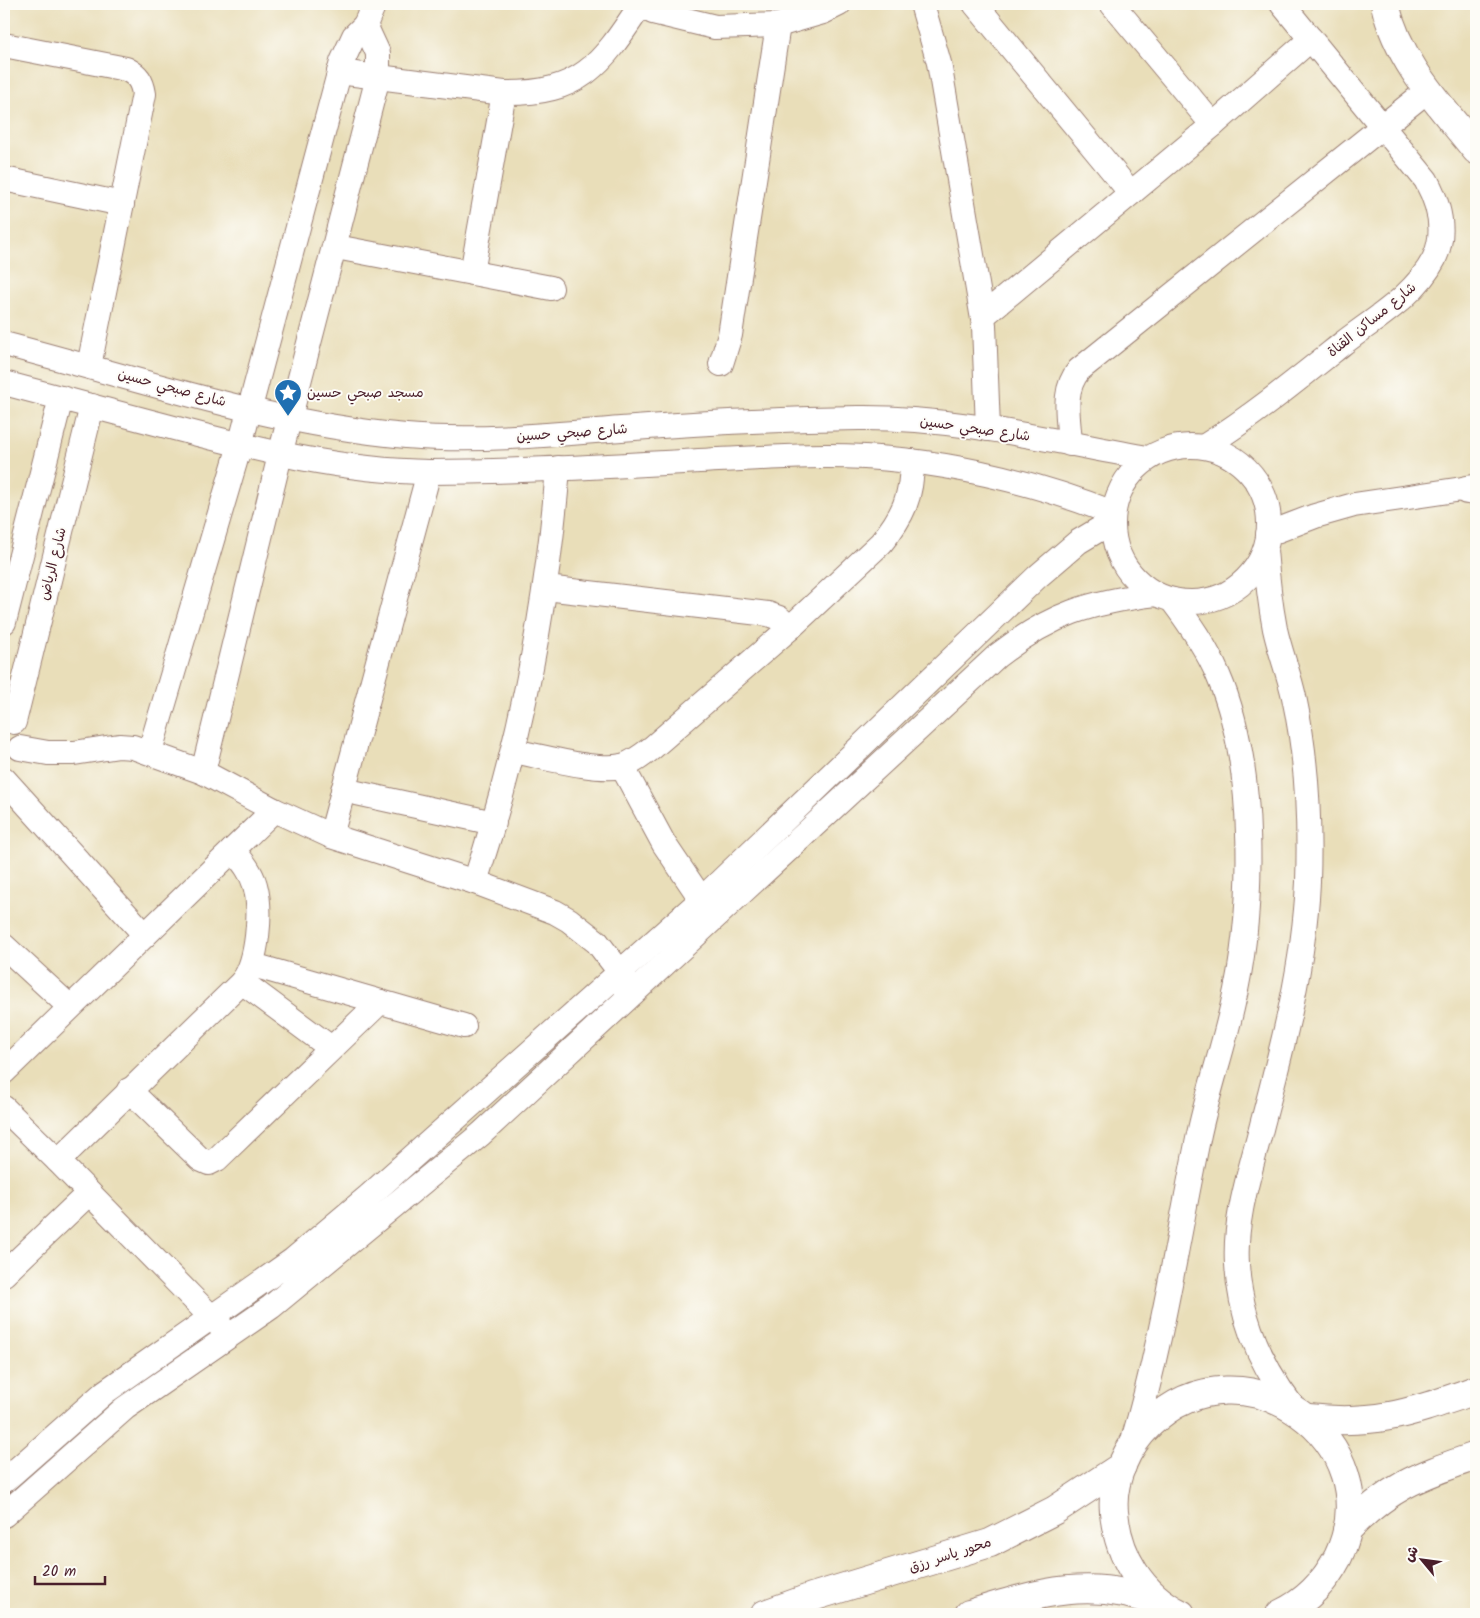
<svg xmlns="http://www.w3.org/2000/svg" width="1480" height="1618" font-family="Kalam,'Playpen Sans Arabic',sans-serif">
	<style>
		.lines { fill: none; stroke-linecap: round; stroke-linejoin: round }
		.minor-casing { stroke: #9a7e72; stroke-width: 26 }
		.major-casing { stroke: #9a7e72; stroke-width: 30 }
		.minor { stroke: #fff; stroke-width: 24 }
		.major { stroke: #fff; stroke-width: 28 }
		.labels { text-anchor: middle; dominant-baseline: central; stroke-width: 4; stroke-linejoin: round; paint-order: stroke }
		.street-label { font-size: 14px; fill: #4a1f2b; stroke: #fdfcf7 }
		.poi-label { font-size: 14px; fill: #4a1f2b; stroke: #fdfcf7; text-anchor: start }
	</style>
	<rect width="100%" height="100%" fill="#fdfcf7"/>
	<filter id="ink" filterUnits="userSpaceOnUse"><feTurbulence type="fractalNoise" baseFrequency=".02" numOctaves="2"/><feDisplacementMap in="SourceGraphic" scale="10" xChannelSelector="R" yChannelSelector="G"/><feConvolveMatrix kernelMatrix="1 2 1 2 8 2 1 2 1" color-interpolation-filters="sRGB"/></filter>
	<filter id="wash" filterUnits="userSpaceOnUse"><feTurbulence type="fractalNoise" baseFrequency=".0096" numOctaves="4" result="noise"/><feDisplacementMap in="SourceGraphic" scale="20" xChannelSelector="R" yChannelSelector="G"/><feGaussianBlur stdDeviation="1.12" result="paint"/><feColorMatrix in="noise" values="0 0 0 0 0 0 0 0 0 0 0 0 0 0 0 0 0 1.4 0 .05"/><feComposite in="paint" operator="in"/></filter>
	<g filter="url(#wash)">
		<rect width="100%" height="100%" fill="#e9deb9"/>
	</g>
	<g filter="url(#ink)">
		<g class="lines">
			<defs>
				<g id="minor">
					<polyline points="637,4 653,12 715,27 778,25 823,12 839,4"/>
					<polyline points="922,4 939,63 984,325 988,429"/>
					<polyline points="975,4 1131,193"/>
					<polyline points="1112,4 1213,125"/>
					<path d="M4,45L126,69C138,75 142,81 144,94L89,366"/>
					<path d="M339,72L504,93C581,94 601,65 640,6"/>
					<polyline points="4,179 122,204"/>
					<polyline points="336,247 551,288"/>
					<polyline points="472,273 504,93"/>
					<polyline points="983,316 1213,125 1311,39"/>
					<path d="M4,344C136,378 269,424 406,436C478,442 549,435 621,429C700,423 780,419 859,418C956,417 1052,441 1147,458"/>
					<polyline points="721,364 730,335 778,25"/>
					<path d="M4,383C60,398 117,413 174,428C258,450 342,471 430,472C526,472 622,465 718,460C767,458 816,454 865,457C951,462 1034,482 1113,513"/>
					<path d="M1070,444C1069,419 1061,391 1079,370L1428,90"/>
					<circle cx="1191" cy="524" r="78"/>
					<path d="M1205,446C1253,416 1297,380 1342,344C1374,319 1415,296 1434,259C1447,232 1439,204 1426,180L1282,4"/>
					<polyline points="1268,534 1315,516 1354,505 1476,487"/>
					<path d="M1265,550C1267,576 1270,603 1275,629C1280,652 1289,674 1294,697C1307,757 1310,821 1308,882C1304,965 1283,1045 1262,1125C1251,1170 1234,1217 1237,1264C1240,1318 1260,1364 1292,1406"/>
					<polyline points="546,588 768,614 779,618 790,628"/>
					<polyline points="4,622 61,398"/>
					<polyline points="14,722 92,406"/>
					<polyline points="20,748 48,753 74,753 119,746 133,747 203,772 274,810 331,836 475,882 555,912 569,920 597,942 620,972 625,987"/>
					<polyline points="150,751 240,445 342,62 354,36 365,25 374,4"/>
					<path d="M513,751C541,756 595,772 622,766C633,763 643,755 652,748L790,628L881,543C903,516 912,497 912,461"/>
					<polyline points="622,766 664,844 710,912"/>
					<polyline points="203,772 280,455 378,77 378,53 365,25"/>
					<polyline points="4,779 145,935"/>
					<polyline points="343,790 494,823"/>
					<polyline points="331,836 429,472"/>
					<path d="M475,882C519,748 547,609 558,468"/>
					<polyline points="4,946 70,1007"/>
					<polyline points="253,965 464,1026"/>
					<polyline points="242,982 331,1048"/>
					<polyline points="4,1072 274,810"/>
					<polyline points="129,1090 200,1159 209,1163 217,1159 380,1002"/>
					<polyline points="4,1108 58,1161 223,1329"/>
					<path d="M58,1161L242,982C258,962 262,910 255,885C251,871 242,861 233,850"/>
					<polyline points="4,1274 89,1193"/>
					<path d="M1132,1444C1162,1344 1177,1241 1198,1139C1207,1095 1222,1052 1232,1008C1255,913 1257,765 1218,675C1206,647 1190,624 1172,600"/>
					<polyline points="4,1481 105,1392 293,1260 369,1196 701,900 1037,577 1078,542 1113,521"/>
					<path d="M4,1515L125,1408L271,1307L481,1134L997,656C1051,614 1090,602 1156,594"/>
				</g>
				<g id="major">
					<path d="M1385,4C1398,62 1440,105 1476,150"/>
					<polyline points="1467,490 1476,489"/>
					<path d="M1308,1418C1377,1426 1412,1412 1476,1390"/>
					<path d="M1347,1530C1391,1485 1419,1476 1476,1456"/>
					<polyline points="765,1614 812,1597 990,1543 1055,1510 1122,1466"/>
					<path d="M969,1614C1035,1594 1092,1575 1159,1604"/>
					<path d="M1181,1614C1141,1594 1118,1556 1114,1512C1111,1480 1127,1446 1150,1424C1242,1334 1393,1441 1338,1557C1325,1582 1306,1602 1280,1614"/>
				</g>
			</defs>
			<!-- minor casing -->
			<use href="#minor" class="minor-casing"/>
			<!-- major casing -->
			<use href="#major" class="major-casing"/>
			<!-- minor -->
			<use href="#minor" class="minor"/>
			<!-- major -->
			<use href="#major" class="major"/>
		</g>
	</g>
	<!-- icons -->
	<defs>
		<symbol id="sight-pin" viewBox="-11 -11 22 30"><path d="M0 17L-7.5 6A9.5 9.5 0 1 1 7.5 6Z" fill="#1f6fb2" stroke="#fdfcf7"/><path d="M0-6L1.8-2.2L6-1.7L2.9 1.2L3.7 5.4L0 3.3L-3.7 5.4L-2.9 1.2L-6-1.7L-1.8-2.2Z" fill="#fff"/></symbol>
	</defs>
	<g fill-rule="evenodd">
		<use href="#sight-pin" x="272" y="377" width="32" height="43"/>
	</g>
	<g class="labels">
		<!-- street labels -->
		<g class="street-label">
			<text transform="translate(1372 320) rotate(-39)">شارع مساكن القناة</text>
			<text transform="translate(172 388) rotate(15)">شارع صبحي حسين</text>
			<text transform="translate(975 429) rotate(8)">شارع صبحي حسين</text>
			<text transform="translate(572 433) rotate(-4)">شارع صبحي حسين</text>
			<text transform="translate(53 564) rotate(-76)">شارع الرياض</text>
			<text transform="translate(950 1555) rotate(-18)">محور ياسر رزق</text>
		</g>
		<!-- poi labels -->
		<g class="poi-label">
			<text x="307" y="393">مسجد صبحي حسين</text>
		</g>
	</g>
	<!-- margin -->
	<rect width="1480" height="1618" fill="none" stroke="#fdfcf7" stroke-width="20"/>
	<!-- north arrow -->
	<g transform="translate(1422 1560) rotate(299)" stroke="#fdfcf7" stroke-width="4" paint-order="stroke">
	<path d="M0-4L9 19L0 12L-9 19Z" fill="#4a1f2b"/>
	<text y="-8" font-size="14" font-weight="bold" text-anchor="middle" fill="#4a1f2b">ش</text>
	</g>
	<!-- scale -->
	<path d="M35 1576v8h70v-8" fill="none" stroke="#4a1f2b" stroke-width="2.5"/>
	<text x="42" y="1576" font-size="15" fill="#4a1f2b" stroke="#fdfcf7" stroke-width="4" paint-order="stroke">20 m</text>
</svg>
